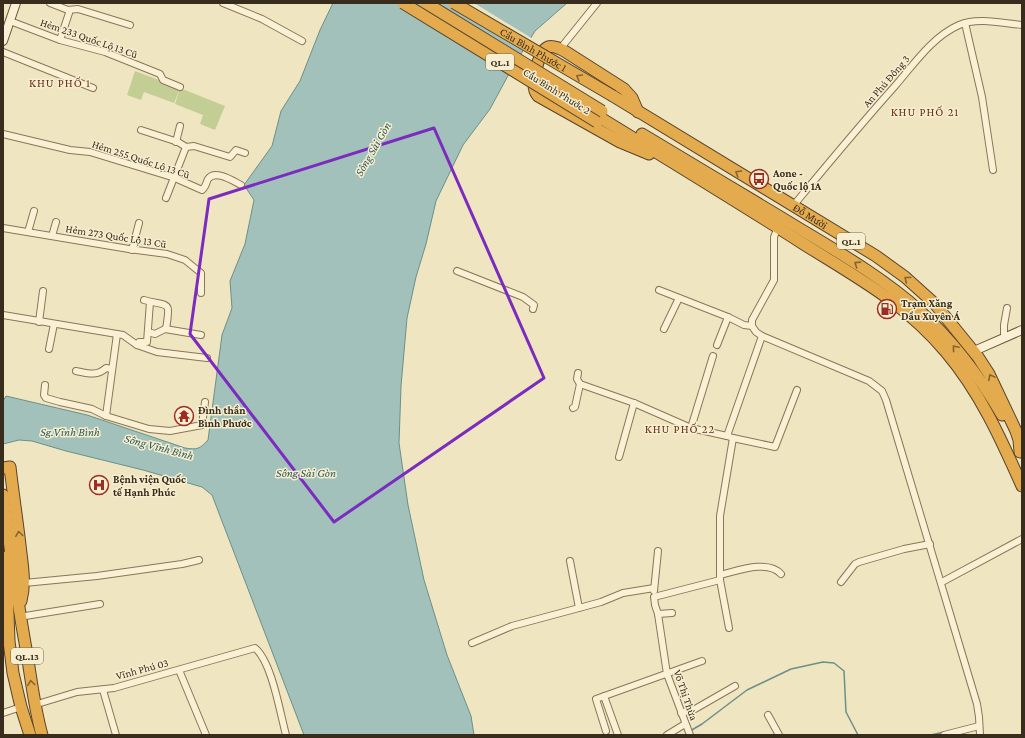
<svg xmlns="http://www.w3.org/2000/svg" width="1025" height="738" font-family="'Crimson Pro',serif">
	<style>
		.green { fill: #c3ce94 }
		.water { fill: #a3c1bb; stroke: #6a9089 }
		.pier { fill: #efe5c0 }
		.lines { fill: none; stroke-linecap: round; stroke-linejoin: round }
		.stream { stroke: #6a9089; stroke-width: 1.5 }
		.street-casing { stroke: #897658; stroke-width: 8 }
		.secondary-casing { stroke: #6b563b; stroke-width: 10 }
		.highway-casing { stroke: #57432c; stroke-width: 13 }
		.street { stroke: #faf1d4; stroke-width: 6 }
		.secondary { stroke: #faf1d4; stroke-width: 8 }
		.highway { stroke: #e3ab4d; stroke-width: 11 }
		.highway-bridge-casing { stroke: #57432c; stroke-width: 13; stroke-linecap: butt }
		.highway-bridge { stroke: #e3ab4d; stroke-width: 11 }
		.oneway { stroke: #856532 }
		.marked { fill: none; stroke: #7b2cbf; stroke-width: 3; stroke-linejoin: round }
		.labels { text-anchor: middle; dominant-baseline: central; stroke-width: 3; stroke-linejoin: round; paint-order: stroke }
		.shield { fill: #f7eed0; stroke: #716652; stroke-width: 1 }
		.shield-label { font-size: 10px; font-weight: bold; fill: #382c1c }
		.street-label { font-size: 11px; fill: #382c1c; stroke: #f7eed0 }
		.poi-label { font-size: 11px; font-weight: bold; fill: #382c1c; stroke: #f7eed0; text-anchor: start }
		.neighbourhood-label { font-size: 12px; letter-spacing: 1px; fill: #67301a; stroke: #f7eed0 }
		.water-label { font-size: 12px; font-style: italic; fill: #2b5959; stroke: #f7eed0 }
	</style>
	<rect width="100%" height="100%" fill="#efe5c0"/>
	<!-- green -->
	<g class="green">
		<polygon points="135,71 180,88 174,103 144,92 141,100 127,95"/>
		<polygon points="180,88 225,106 215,130 200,124 203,115 175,104"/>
	</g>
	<!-- water -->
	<path class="water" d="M333,3H567L535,31L510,72L490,109L463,145L436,201L426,244L416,277L407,318L401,386L399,443L408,505L424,580L447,655L471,716L474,735H304L212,495L202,487L143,470L66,451L32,441L19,440L3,444V401L6,396L87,415L185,448C197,450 200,449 208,440L222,335L232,308L230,281L245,244L254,200L244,185L272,146L281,111L300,81L320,30Z"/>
	<!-- pier -->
	<polygon class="pier" points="459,3 474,3 533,39 528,46"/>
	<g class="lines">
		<!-- stream -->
		<g class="stream">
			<polyline points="690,731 702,724 747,690 791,669 823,662 834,663 844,671 846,712 858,735"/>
			<polyline points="931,735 944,732"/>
		</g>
		<defs>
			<g id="street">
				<polyline points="50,3 68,10 78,9 130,25"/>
				<polyline points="223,3 262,19 302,41"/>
				<polyline points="10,21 60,40 105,52 160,74 163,80 180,87"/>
				<polyline points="965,23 982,97 993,170"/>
				<polyline points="60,40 69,13"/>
				<polyline points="560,49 597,3"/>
				<polyline points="3,52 93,88"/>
				<polyline points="141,130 178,142 186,147 194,146 230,157 236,150 245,153"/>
				<path d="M3,134L70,150L90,152L175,178L202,190C206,187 206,183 208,179C215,169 233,181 241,185"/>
				<polyline points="176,142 180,126"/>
				<polyline points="166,198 186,147"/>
				<path d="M793,206C827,165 860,125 895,86C914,64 932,37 959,25C977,17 1002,23 1022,25"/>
				<polyline points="3,228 129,249 167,254 185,260 201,273 201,293"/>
				<polyline points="28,232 34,211"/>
				<polyline points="52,236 56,222"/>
				<polyline points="132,250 139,223"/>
				<polyline points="457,271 523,297 534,305 533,309"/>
				<polyline points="659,290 728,317 744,325 752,326 756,332 762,336 869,381 882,391 886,400 977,704 979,717 980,735"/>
				<path d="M144,300C169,307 171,299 166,329"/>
				<polyline points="3,315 123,335 137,345 157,352 207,358"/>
				<polyline points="39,322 43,291"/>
				<polyline points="752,326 752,320 774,280 774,237 778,227"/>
				<polyline points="664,329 679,298"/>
				<polyline points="148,332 155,334 165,329 201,335"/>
				<polyline points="1004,337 1004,325 1007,308"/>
				<polyline points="137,345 139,342 147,342 150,302"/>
				<polyline points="717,345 728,317"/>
				<polyline points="49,349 54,324"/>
				<path d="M76,371C87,373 96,377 106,368L112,369"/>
				<polyline points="578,373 577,379 580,384"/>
				<polyline points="45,385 44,395 46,398 60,402 92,409 106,416 149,429 170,431 202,425 205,402"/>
				<polyline points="573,408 575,407 580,384 634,403 691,428 727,436"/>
				<polyline points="106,416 117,334"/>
				<polyline points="691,428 713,356"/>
				<polyline points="733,438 775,447 797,390"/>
				<polyline points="619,457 634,403"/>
				<polyline points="570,561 579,608 601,602 623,593 654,588"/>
				<path d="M720,575C737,571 768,559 781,574"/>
				<polyline points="720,580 729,628"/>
				<polyline points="841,582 855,564 859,562 904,549 930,544"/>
				<polyline points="942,582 1022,539"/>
				<polyline points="24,583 97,576 182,564 199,560"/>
				<polyline points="654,591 658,551"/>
				<polyline points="658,614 672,613"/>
				<polyline points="19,617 100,604"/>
				<polyline points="472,643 512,626 579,608"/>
				<polyline points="179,670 206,735"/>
				<polyline points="103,690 116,735"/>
				<polyline points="604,696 618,735"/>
				<path d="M34,705L77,692L114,688L255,648C272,662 280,713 286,735"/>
				<polyline points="3,713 21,707"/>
				<polyline points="681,713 695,709 735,686"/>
				<polyline points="768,715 779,735"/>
				<polyline points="606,731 596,699 702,661"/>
				<polyline points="667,735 685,724"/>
				<polyline points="690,735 667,674 658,614 655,605 654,597 720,580 720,516 733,438 727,436 762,336"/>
				<polyline points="944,735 979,726"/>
			</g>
			<g id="secondary">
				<polyline points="3,41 16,3"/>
				<polyline points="974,351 1022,330"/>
			</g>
			<g id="highway">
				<path id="s1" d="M613,96L876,256L905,277L935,304L978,357L989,374L1016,431L1019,440L1020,452"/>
				<path d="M638,112L632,98L624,89L566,52C561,49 554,45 548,47C538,51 532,82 535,91C536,94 537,94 538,96L620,142L649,154"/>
				<path d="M599,117C667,159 735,200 802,243C856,277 904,302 946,352C980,392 1001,439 1022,486"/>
				<path d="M642,134C689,162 735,190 782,218C829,247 879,274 920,311C953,341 980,377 1002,415"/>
				<path d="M3,468L10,467C13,493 17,519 20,545C22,564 26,582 21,601"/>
				<path d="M3,495C10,550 18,605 28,660C32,686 35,710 42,735"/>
				<polyline points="3,557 7,585 9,641 13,673 21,707 30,735"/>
			</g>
		</defs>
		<!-- street casing -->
		<use href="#street" class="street-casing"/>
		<!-- secondary casing -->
		<use href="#secondary" class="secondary-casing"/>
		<!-- highway casing -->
		<use href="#highway" class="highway-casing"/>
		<!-- street -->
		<use href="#street" class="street"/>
		<!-- secondary -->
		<use href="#secondary" class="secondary"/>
		<!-- highway -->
		<use href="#highway" class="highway"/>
		<defs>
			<g id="highway-bridge">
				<polyline points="403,3 597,122"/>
				<polyline points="426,3 602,111"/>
				<path id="s2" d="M454,3L613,96"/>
			</g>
		</defs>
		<!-- highway-bridge casing -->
		<use href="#highway-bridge" class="highway-bridge-casing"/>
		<!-- highway-bridge -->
		<use href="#highway-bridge" class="highway-bridge"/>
	</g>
	<!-- one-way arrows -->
	<defs><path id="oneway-chevron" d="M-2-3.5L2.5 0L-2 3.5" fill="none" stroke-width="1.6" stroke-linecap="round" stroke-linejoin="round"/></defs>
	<g class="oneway">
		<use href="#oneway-chevron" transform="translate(579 77) rotate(-150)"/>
		<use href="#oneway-chevron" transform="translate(738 173) rotate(-149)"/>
		<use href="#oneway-chevron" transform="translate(857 264) rotate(-147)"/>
		<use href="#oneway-chevron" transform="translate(907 279) rotate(-141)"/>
		<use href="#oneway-chevron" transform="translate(955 348) rotate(-130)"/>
		<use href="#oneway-chevron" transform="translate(991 377) rotate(-118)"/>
		<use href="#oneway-chevron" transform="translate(19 534) rotate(-97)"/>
		<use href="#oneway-chevron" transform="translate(31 683) rotate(-98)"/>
	</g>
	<!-- marked area -->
	<path class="marked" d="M434,128L544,378L334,522L190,334L209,199Z"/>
	<!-- icons -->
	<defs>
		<symbol id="bus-ring" viewBox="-11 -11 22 22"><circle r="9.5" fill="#f7eed0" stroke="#9b2d25" stroke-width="1.5"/><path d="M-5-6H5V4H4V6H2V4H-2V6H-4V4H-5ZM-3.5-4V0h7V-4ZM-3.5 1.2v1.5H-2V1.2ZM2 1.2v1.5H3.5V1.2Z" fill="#9b2d25"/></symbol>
		<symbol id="fuel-ring" viewBox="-11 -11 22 22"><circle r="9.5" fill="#f7eed0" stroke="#9b2d25" stroke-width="1.5"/><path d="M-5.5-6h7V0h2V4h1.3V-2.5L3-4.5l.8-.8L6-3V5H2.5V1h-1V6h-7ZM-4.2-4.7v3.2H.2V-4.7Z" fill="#9b2d25"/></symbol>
		<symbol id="temple-ring" viewBox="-11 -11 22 22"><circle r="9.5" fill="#f7eed0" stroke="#9b2d25" stroke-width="1.5"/><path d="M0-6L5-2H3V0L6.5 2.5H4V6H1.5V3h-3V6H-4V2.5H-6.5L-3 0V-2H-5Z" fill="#9b2d25"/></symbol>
		<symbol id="hospital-ring" viewBox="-11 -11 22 22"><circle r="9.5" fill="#f7eed0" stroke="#9b2d25" stroke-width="1.5"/><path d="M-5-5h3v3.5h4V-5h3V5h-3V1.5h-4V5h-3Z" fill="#9b2d25"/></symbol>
	</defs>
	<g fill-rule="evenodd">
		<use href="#bus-ring" x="748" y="168" width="22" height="22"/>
		<use href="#fuel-ring" x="876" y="298" width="22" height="22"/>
		<use href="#temple-ring" x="173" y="405" width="22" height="22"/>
		<use href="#hospital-ring" x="88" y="474" width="22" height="22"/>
	</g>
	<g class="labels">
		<!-- shield labels -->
		<g class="shield">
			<rect x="486" y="54" width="28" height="16" rx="3"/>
			<rect x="837" y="233" width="28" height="16" rx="3"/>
			<rect x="11" y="648" width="32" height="16" rx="3"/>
		</g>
		<g class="shield-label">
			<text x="500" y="62">QL.1</text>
			<text x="851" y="241">QL.1</text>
			<text x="27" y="656">QL.13</text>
		</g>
		<!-- street labels -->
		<g class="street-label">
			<text transform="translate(89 38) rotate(19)">Hẻm 233 Quốc Lộ 13 Cũ</text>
			<text stroke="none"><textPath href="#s2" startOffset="92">Cầu Bình Phước 1</textPath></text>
			<text transform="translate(886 81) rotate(-49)">An Phú Đông 3</text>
			<text transform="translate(557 91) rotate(32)">Cầu Bình Phước 2</text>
			<text transform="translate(141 159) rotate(18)">Hẻm 255 Quốc Lộ 13 Cũ</text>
			<text stroke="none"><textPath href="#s1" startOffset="231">Đỗ Mười</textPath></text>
			<text transform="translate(116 236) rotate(9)">Hẻm 273 Quốc Lộ 13 Cũ</text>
			<text transform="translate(142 669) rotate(-15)">Vĩnh Phú 03</text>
			<text transform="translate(686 695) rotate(71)">Võ Thị Thừa</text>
		</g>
		<!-- poi labels -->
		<g class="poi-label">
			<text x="773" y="173">Aone -<tspan x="773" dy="13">Quốc lộ 1A</tspan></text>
			<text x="901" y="303">Trạm Xăng<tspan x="901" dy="13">Dầu Xuyên Á</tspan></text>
			<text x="198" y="410">Đình thần<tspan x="198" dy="13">Bình Phước</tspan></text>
			<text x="113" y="479">Bệnh viện Quốc<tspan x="113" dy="13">tế Hạnh Phúc</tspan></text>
		</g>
		<!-- neighbourhood labels -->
		<g class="neighbourhood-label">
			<text x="60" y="83">KHU PHỐ 1</text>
			<text x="925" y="112">KHU PHỐ 21</text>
			<text x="680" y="429">KHU PHỐ 22</text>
		</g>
		<!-- water labels -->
		<g class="water-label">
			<text transform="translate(373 149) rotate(-60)">Sông Sài Gòn</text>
			<text x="70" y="432">Sg.Vĩnh Bình</text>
			<text transform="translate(159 447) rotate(15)">Sông Vĩnh Bình</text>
			<text x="306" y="473">Sông Sài Gòn</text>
		</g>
	</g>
	<!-- border -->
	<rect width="1025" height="738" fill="none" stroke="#382c1c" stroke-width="8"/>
</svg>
